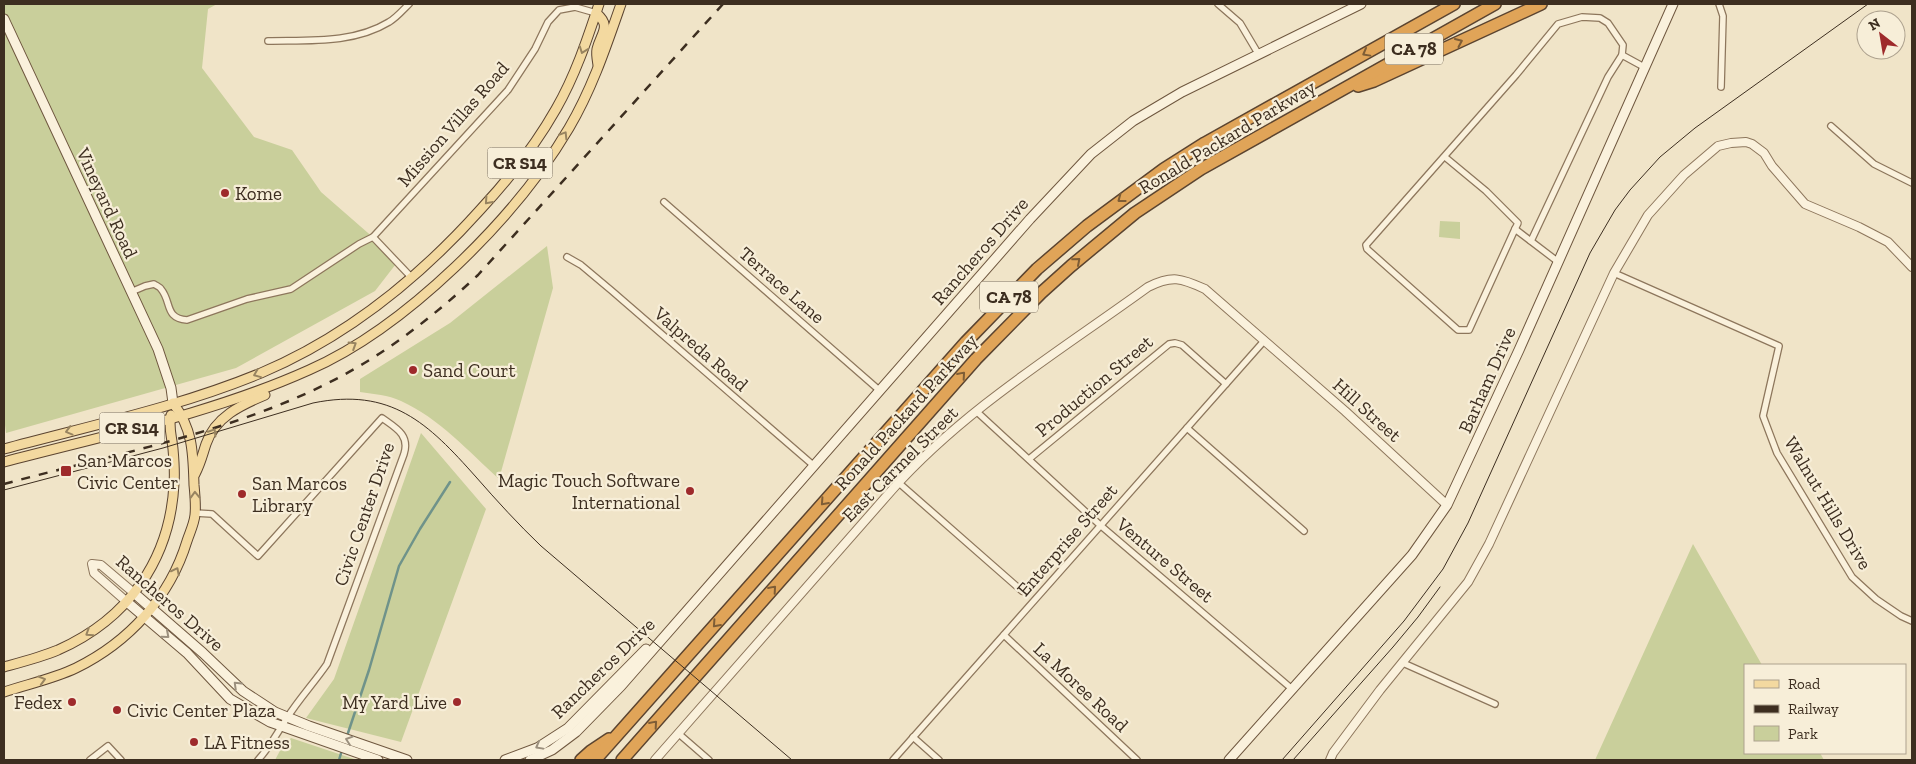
<svg xmlns="http://www.w3.org/2000/svg" width="1916" height="764" font-family="'Zilla Slab',serif">
	<style>
		.green { fill: #c9cf9b }
		.lines { fill: none; stroke-linecap: round; stroke-linejoin: round }
		.stream { stroke: #6f938a; stroke-width: 2.5 }
		.minor-casing { stroke: #8d765c; stroke-width: 8 }
		.tertiary-casing { stroke: #8d765c; stroke-width: 10 }
		.secondary-casing { stroke: #6f573f; stroke-width: 11 }
		.primary-casing { stroke: #5b4430; stroke-width: 11 }
		.motorway-casing { stroke: #5b4430; stroke-width: 14 }
		.minor { stroke: #faf1dc; stroke-width: 5.5 }
		.tertiary { stroke: #faf1dc; stroke-width: 8 }
		.secondary { stroke: #faf1dc; stroke-width: 9 }
		.primary { stroke: #f3d9a0; stroke-width: 9 }
		.motorway { stroke: #e0a458; stroke-width: 11 }
		.tram { stroke: #3d2e20; stroke-width: 1 }
		.rail { stroke: #3d2e20; stroke-width: 2.5; stroke-dasharray: 9 9; stroke-linecap: butt }
		.oneway { stroke: #7e5d36 }
		.oneway2 { stroke: #988460 }
		.oneway3 { stroke: #9c907e }
		.poi-dot { fill: #9e2a2b; stroke: #f7eed8; stroke-width: 2 }
		.labels { text-anchor: middle; dominant-baseline: central; stroke-width: 4.5; stroke-linejoin: round; paint-order: stroke }
		.shield { fill: #f7eed8; stroke: #756857; stroke-width: 1 }
		.shield-label { font-size: 18px; font-weight: bold; fill: #3d2e20 }
		.street-label { font-size: 19px; fill: #3d2e20; stroke: #f7eed8 }
		.poi-label { font-size: 19px; fill: #3d2e20; stroke: #f7eed8; text-anchor: start }
	</style>
	<rect width="100%" height="100%" fill="#f0e4c8"/>
	<!-- green -->
	<g class="green">
		<polygon points="4,4 217,4 208,9 202,68 254,137 292,150 321,192 399,260 375,291 236,368 6,433 4,417"/>
		<polygon points="1440,221 1460,222 1460,239 1439,237"/>
		<path d="M547,246L553,288L499,479C469,452 439,418 401,401C388,395 374,394 360,392V379L450,323Z"/>
		<polygon points="421,433 486,509 401,742 306,718 334,679"/>
		<polygon points="1693,544 1762,665 1745,665 1745,753 1820,753 1824,760 1595,760"/>
		<polygon points="291,738 357,760 275,760 282,747"/>
	</g>
	<g class="lines">
		<!-- stream -->
		<g class="stream">
			<polyline points="347,736 369,670 399,566 420,529 450,482"/>
			<polyline points="339,760 342,750"/>
		</g>
		<defs>
			<g id="minor">
				<polyline points="1218,4 1240,23 1259,55"/>
				<polyline points="1719,4 1723,16 1721,87"/>
				<path d="M268,41C308,40 353,44 389,22C396,18 403,10 409,4"/>
				<polyline points="1831,126 1874,164 1912,183"/>
				<polyline points="1445,157 1486,191 1518,223 1515,229"/>
				<polyline points="664,202 879,390"/>
				<polyline points="1531,241 1608,77 1622,55"/>
				<polyline points="567,257 581,265 612,291 813,465"/>
				<polyline points="1557,261 1515,229 1469,330 1458,330 1367,249 1366,245 1516,75 1558,24 1582,17 1600,18 1608,23 1623,45 1622,55 1644,67"/>
				<polyline points="1614,273 1779,346 1763,416 1777,453 1852,577 1876,599 1901,616 1912,621"/>
				<polyline points="412,278 373,237 508,90 535,49 548,22 559,10 575,7 596,13"/>
				<path d="M131,292L145,286L154,284C157,286 160,287 161,289C172,302 164,318 187,320L247,299L291,289L359,244L373,237"/>
				<polyline points="976,411 1100,525 1292,689"/>
				<polyline points="1187,428 1304,531"/>
				<polyline points="1029,459 1169,344 1175,343 1182,345 1226,384"/>
				<polyline points="899,483 1022,591"/>
				<path d="M195,513L212,514L258,556L382,418C396,428 410,435 404,454L327,664C314,683 299,699 287,718C277,733 270,747 258,760"/>
				<polyline points="1004,635 1137,760"/>
				<polyline points="1403,663 1495,704"/>
				<polyline points="679,734 709,760"/>
				<polyline points="913,737 939,760"/>
				<polyline points="90,760 108,746 121,760"/>
				<polyline points="893,760 1264,341"/>
			</g>
			<g id="tertiary">
				<polyline points="127,602 94,573 92,564 101,565 134,593"/>
				<path d="M655,760L891,491C964,409 1060,351 1148,287C1172,275 1181,278 1205,289L1345,411L1447,505"/>
				<polyline points="1330,760 1333,753 1380,690 1468,582 1489,544 1614,273 1648,215 1684,175 1718,146 1731,143 1746,142 1752,144 1764,153 1772,166 1805,204 1859,227 1888,242 1912,267"/>
			</g>
			<g id="secondary">
				<polyline points="4,19 158,349 171,388 173,403"/>
				<polyline points="134,593 203,653 243,691 275,712 309,726 407,760"/>
				<polyline points="127,602 187,653 230,699 270,722 378,760"/>
				<polyline points="505,760 537,748 568,728 646,649"/>
				<polyline points="530,760 552,750 576,732 621,686 1030,219 1091,154 1133,121 1182,92 1361,4"/>
				<polyline points="1229,760 1412,555 1447,505 1519,350 1673,4"/>
			</g>
			<g id="primary">
				<path d="M596,13C612,26 601,33 597,49C596,54 597,59 598,65"/>
				<path d="M4,449C89,426 179,407 261,373C346,337 419,278 480,210C509,179 535,146 556,109C575,76 587,40 599,4"/>
				<path d="M4,462C106,435 211,414 309,370C405,328 516,218 569,128C592,89 606,47 621,4"/>
				<path d="M195,474C201,462 202,456 206,444C215,417 241,405 265,395"/>
				<path d="M4,667C22,662 41,657 58,650C128,619 170,560 174,484C175,472 174,460 173,449C172,437 168,427 171,415"/>
				<path d="M4,692C28,684 53,679 76,668C129,642 170,597 187,541C190,532 194,524 195,515C196,506 195,495 194,485C193,453 193,429 173,403"/>
			</g>
			<g id="motorway">
				<polyline points="1358,86 1374,81 1541,4"/>
				<polyline points="581,760 591,751 609,739"/>
				<polyline points="595,760 966,342 1037,269 1087,226 1164,169 1205,143 1454,4"/>
				<polyline points="622,760 976,359 1041,293 1071,266 1135,213 1201,169 1495,4"/>
			</g>
		</defs>
		<!-- minor casing -->
		<use href="#minor" class="minor-casing"/>
		<!-- tertiary casing -->
		<use href="#tertiary" class="tertiary-casing"/>
		<!-- secondary casing -->
		<use href="#secondary" class="secondary-casing"/>
		<!-- primary casing -->
		<use href="#primary" class="primary-casing"/>
		<!-- motorway casing -->
		<use href="#motorway" class="motorway-casing"/>
		<!-- minor -->
		<use href="#minor" class="minor"/>
		<!-- tertiary -->
		<use href="#tertiary" class="tertiary"/>
		<!-- secondary -->
		<use href="#secondary" class="secondary"/>
		<!-- primary -->
		<use href="#primary" class="primary"/>
		<!-- motorway -->
		<use href="#motorway" class="motorway"/>
		<!-- tram -->
		<g class="tram">
			<path d="M4,490L163,448L313,403C391,387 428,423 476,477C497,501 518,524 541,546L792,760"/>
			<polyline points="1282,760 1404,621 1443,569 1468,523 1590,253 1615,210 1630,190 1660,157 1695,128 1868,4"/>
			<polyline points="1293,760 1393,647 1418,617 1440,587"/>
		</g>
		<!-- rail -->
		<path class="rail" d="M4,484C111,455 229,433 328,383C383,356 433,317 478,275L723,4"/>
	</g>
	<!-- one-way arrows -->
	<defs><path id="oneway-chevron" d="M-2-3.5L2.5 0L-2 3.5" fill="none" stroke-width="1.6" stroke-linecap="round" stroke-linejoin="round" transform="scale(1.25)"/></defs>
	<g class="oneway">
		<use href="#oneway-chevron" transform="translate(1459 42) rotate(-24)"/>
		<use href="#oneway-chevron" transform="translate(1366 53) rotate(151)"/>
		<use href="#oneway-chevron" transform="translate(1121 199) rotate(143)"/>
		<use href="#oneway-chevron" transform="translate(1077 261) rotate(-41)"/>
		<use href="#oneway-chevron" transform="translate(962 375) rotate(-49)"/>
		<use href="#oneway-chevron" transform="translate(824 502) rotate(132)"/>
		<use href="#oneway-chevron" transform="translate(773 589) rotate(-49)"/>
		<use href="#oneway-chevron" transform="translate(716 624) rotate(132)"/>
		<use href="#oneway-chevron" transform="translate(654 724) rotate(-49)"/>
	</g>
	<g class="oneway2">
		<use href="#oneway-chevron" transform="translate(583 50) rotate(110)"/>
		<use href="#oneway-chevron" transform="translate(564 135) rotate(-58)"/>
		<use href="#oneway-chevron" transform="translate(488 201) rotate(132)"/>
		<use href="#oneway-chevron" transform="translate(353 345) rotate(-32)"/>
		<use href="#oneway-chevron" transform="translate(257 374) rotate(158)"/>
		<use href="#oneway-chevron" transform="translate(69 431) rotate(165)"/>
		<use href="#oneway-chevron" transform="translate(213 432) rotate(-58)"/>
		<use href="#oneway-chevron" transform="translate(195 495) rotate(-92)"/>
		<use href="#oneway-chevron" transform="translate(176 571) rotate(-63)"/>
		<use href="#oneway-chevron" transform="translate(89 633) rotate(147)"/>
		<use href="#oneway-chevron" transform="translate(42 680) rotate(-16)"/>
	</g>
	<g class="oneway3">
		<use href="#oneway-chevron" transform="translate(166 635) rotate(41)"/>
		<use href="#oneway-chevron" transform="translate(237 685) rotate(-136)"/>
		<use href="#oneway-chevron" transform="translate(349 740) rotate(-161)"/>
		<use href="#oneway-chevron" transform="translate(539 746) rotate(151)"/>
	</g>
	<!-- markers -->
	<g class="poi-dot">
		<circle cx="225" cy="193" r="5"/>
		<circle cx="413" cy="370" r="5"/>
		<rect x="60" y="465" width="12" height="12" rx="2.5"/>
		<circle cx="690" cy="491" r="5"/>
		<circle cx="242" cy="494" r="5"/>
		<circle cx="72" cy="702" r="5"/>
		<circle cx="457" cy="702" r="5"/>
		<circle cx="117" cy="710" r="5"/>
		<circle cx="194" cy="742" r="5"/>
	</g>
	<g class="labels">
		<!-- shield labels -->
		<g class="shield">
			<rect x="1385" y="33.5" width="58" height="31" rx="4"/>
			<rect x="487.5" y="147.5" width="65" height="31" rx="4"/>
			<rect x="980" y="281.5" width="58" height="31" rx="4"/>
			<rect x="99.5" y="412.5" width="65" height="31" rx="4"/>
		</g>
		<g class="shield-label">
			<text x="1414" y="49">CA 78</text>
			<text x="520" y="163">CR S14</text>
			<text x="1009" y="297">CA 78</text>
			<text x="132" y="428">CR S14</text>
		</g>
		<!-- street labels -->
		<g class="street-label">
			<text transform="translate(453 124) rotate(-49)">Mission Villas Road</text>
			<text transform="translate(1227 137) rotate(-31)">Ronald Packard Parkway</text>
			<text transform="translate(107 203) rotate(65)">Vineyard Road</text>
			<text transform="translate(980 251) rotate(-49)">Rancheros Drive</text>
			<text transform="translate(782 285) rotate(41)">Terrace Lane</text>
			<text transform="translate(701 349) rotate(41)">Valpreda Road</text>
			<text transform="translate(1487 380) rotate(-66)">Barham Drive</text>
			<text transform="translate(1094 386) rotate(-40)">Production Street</text>
			<text transform="translate(1367 410) rotate(42)">Hill Street</text>
			<text transform="translate(906 412) rotate(-48)">Ronald Packard Parkway</text>
			<text transform="translate(900 464) rotate(-45)">East Carmel Street</text>
			<text transform="translate(1828 503) rotate(59)">Walnut Hills Drive</text>
			<text transform="translate(364 514) rotate(-71)">Civic Center Drive</text>
			<text transform="translate(1067 540) rotate(-49)">Enterprise Street</text>
			<text transform="translate(1165 560) rotate(40)">Venture Street</text>
			<text transform="translate(170 603) rotate(41)">Rancheros Drive</text>
			<text transform="translate(603 668) rotate(-44)">Rancheros Drive</text>
			<text transform="translate(1081 687) rotate(43)">La Moree Road</text>
		</g>
		<!-- poi labels -->
		<g class="poi-label">
			<text x="235" y="193">Kome</text>
			<text x="423" y="370">Sand Court</text>
			<text x="77" y="460">San Marcos<tspan x="77" dy="22">Civic Center</tspan></text>
			<text x="680" y="480" text-anchor="end">Magic Touch Software<tspan x="680" dy="22">International</tspan></text>
			<text x="252" y="483">San Marcos<tspan x="252" dy="22">Library</tspan></text>
			<text x="62" y="702" text-anchor="end">Fedex</text>
			<text x="447" y="702" text-anchor="end">My Yard Live</text>
			<text x="127" y="710">Civic Center Plaza</text>
			<text x="204" y="742">LA Fitness</text>
		</g>
	</g>
	<!-- border -->
	<rect width="1916" height="764" fill="none" stroke="#3d2e20" stroke-width="10"/>
	<!-- legend -->
	<rect x="1744" y="664" width="162" height="90" fill="#f7eed8" stroke="#ada18e"/>
	<rect x="1754" y="680" width="25" height="8" fill="#f3d9a0" stroke="#ada18e"/>
	<text x="1788" y="689" font-size="15" fill="#3d2e20">Road</text>
	<rect x="1754" y="705" width="25" height="8" fill="#3d2e20" stroke="#ada18e"/>
	<text x="1788" y="714" font-size="15" fill="#3d2e20">Railway</text>
	<rect x="1754" y="726" width="25" height="15" fill="#c9cf9b" stroke="#ada18e"/>
	<text x="1788" y="739" font-size="15" fill="#3d2e20">Park</text>
	<!-- north arrow -->
	<g transform="translate(1881 35) rotate(329)"><circle r="24" fill="#f7eed8" stroke="#ada18e"/>
	<path d="M0-4L9 19L0 12L-9 19Z" fill="#9e2a2b"/>
	<text y="-8" font-size="14" font-weight="bold" text-anchor="middle" fill="#3d2e20">N</text>
	</g>
</svg>
